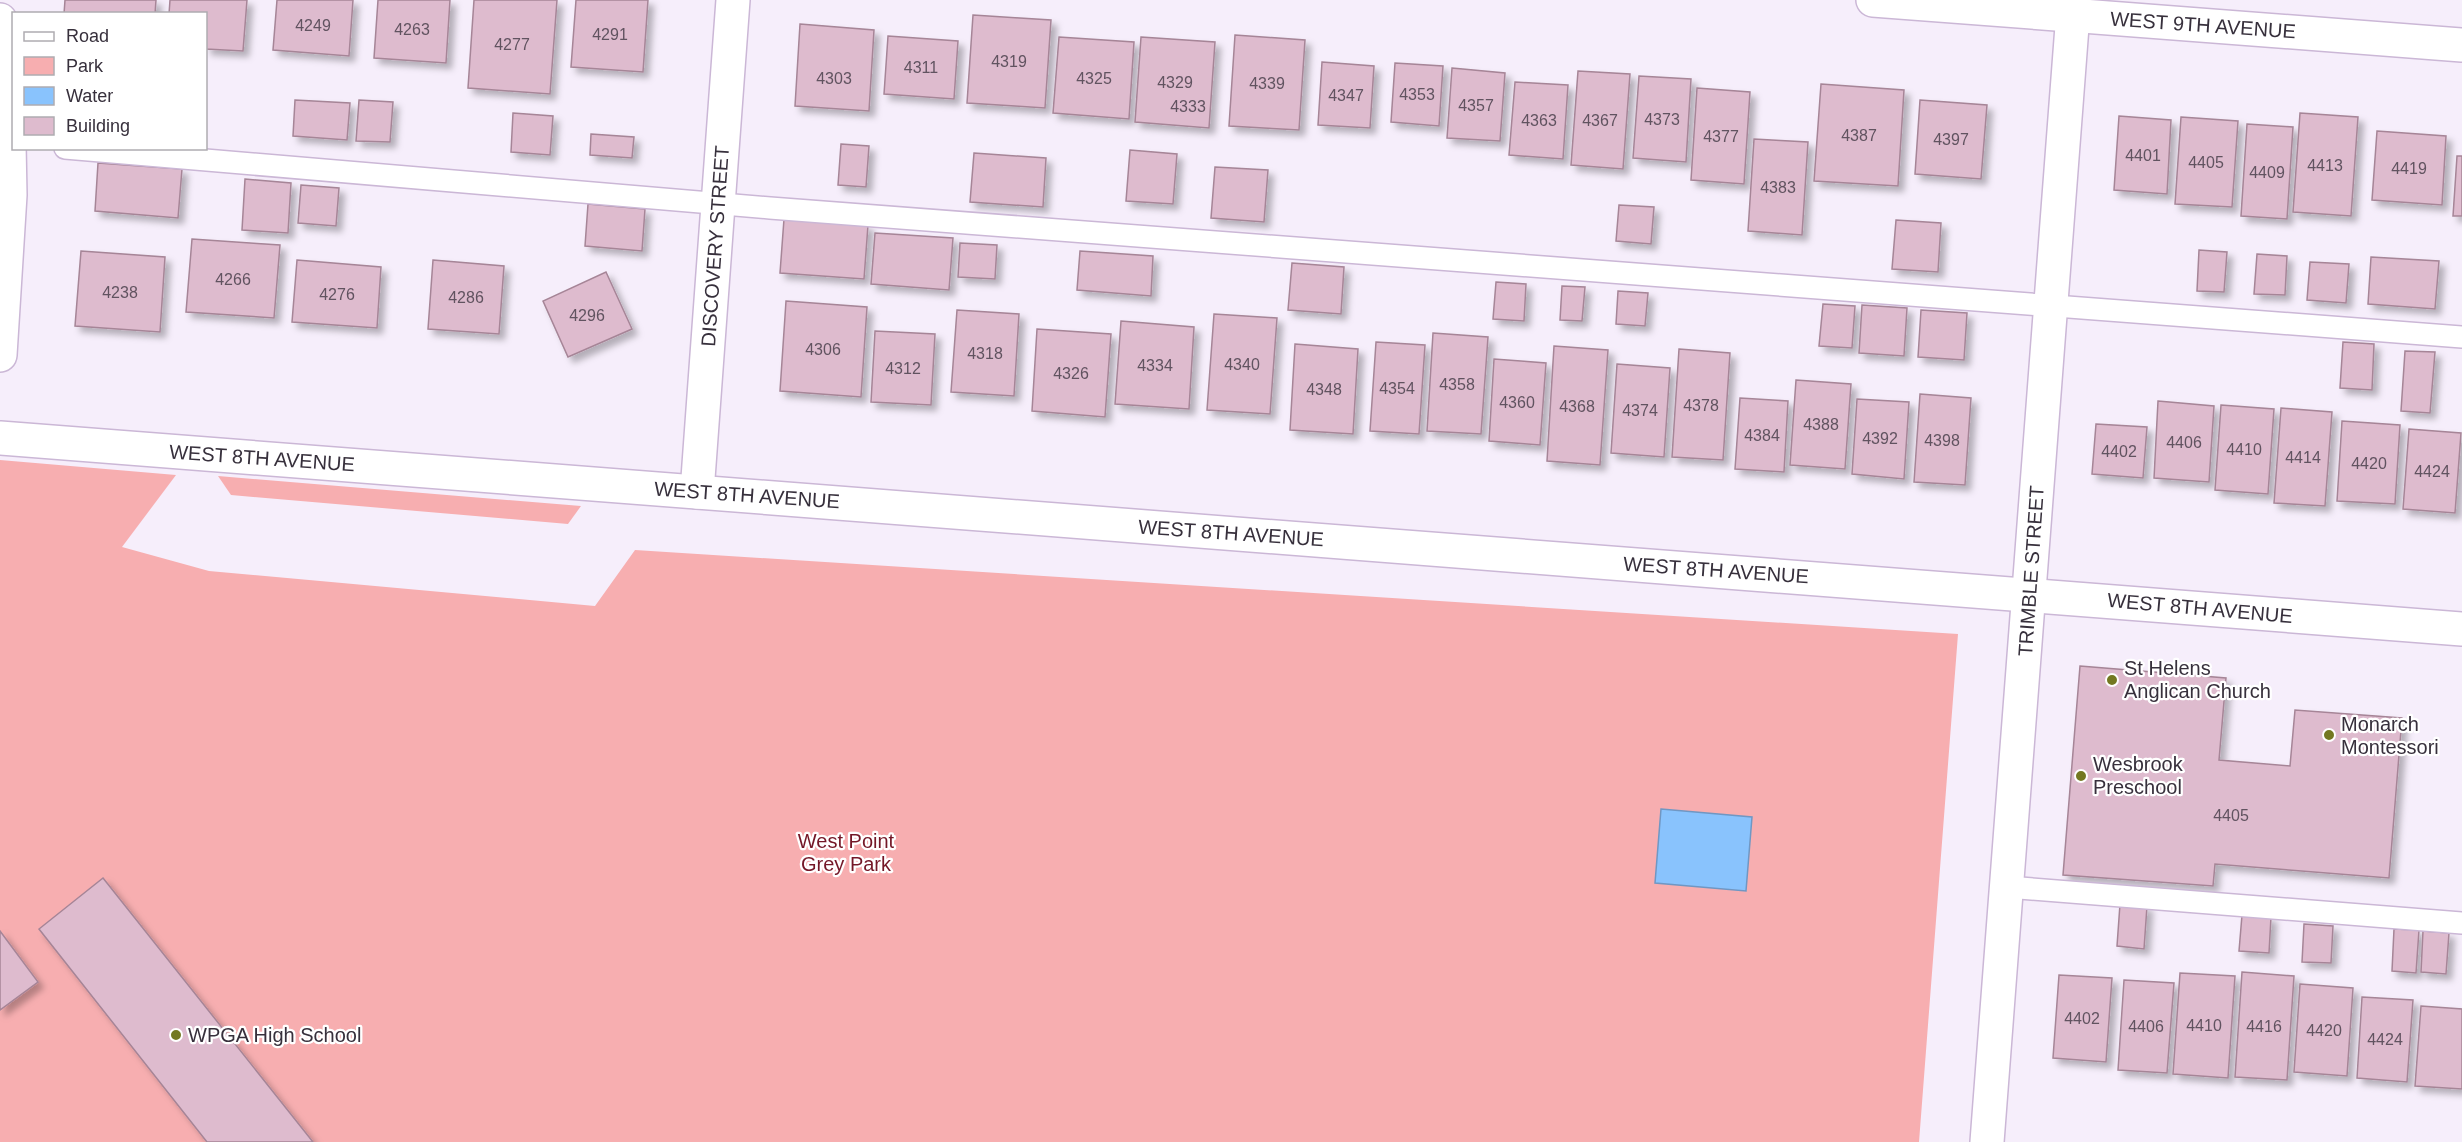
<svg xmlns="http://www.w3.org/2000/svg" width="2462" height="1142" font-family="Helvetica,sans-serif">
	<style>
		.green { fill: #f7aeb0 }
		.water { fill: #89c3fd; stroke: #7097c3; stroke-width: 1.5 }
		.building { fill: #debbce; stroke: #a68597; stroke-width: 1.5; filter: url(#shadow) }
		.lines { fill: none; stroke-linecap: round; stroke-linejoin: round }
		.lane-casing { stroke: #cbb7d6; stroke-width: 24 }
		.street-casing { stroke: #cbb7d6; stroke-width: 36 }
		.lane { stroke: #fff; stroke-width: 21 }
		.street { stroke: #fff; stroke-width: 33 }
		.poi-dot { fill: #737821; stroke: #fff; stroke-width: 2 }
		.labels { text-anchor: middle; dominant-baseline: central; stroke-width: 4.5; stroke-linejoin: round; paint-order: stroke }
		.number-label { font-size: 16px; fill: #615360 }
		.street-label { font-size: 20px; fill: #37303c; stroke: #fff }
		.poi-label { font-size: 20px; fill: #37303c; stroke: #fff; text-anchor: start }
		.park-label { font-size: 20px; fill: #741727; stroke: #fff }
	</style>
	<defs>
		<filter id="shadow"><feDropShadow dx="5.5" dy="5.5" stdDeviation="3" flood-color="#0004"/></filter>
	</defs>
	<rect width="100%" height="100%" fill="#f6eefb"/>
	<!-- green -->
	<g class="green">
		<polygon points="0,460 176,475 122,547 209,571 595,606 635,550 1958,634 1919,1142 0,1142"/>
		<polygon points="218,476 581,506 568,524 231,495"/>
	</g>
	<!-- water -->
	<polygon class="water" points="1661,809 1752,817 1746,891 1655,883"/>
	<!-- building -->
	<g class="building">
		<polygon points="65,0 156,0 155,14 64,14"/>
		<polygon points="170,0 247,0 243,51 206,49 206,14 169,14"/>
		<polygon points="277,0 353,0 349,56 273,50"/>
		<polygon points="378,0 450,0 446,63 374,58"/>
		<polygon points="474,0 557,0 550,94 468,88"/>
		<polygon points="576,0 648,0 643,72 571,67"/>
		<polygon points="973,15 1051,20 1045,108 967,103"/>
		<polygon points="800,24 874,30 869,111 795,106"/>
		<polygon points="1235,35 1305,40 1299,130 1229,126"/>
		<polygon points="888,36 958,41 954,99 884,94"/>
		<polygon points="1059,37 1134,42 1129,119 1053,113"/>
		<polygon points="1141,37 1215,42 1209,128 1135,122"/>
		<polygon points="1322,62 1374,66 1370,128 1318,125"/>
		<polygon points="1395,63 1443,66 1439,126 1391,122"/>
		<polygon points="1452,68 1505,73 1500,141 1447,138"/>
		<polygon points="1578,71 1630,74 1623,169 1571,165"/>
		<polygon points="1639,76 1691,79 1686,162 1633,158"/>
		<polygon points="1515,82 1568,85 1563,159 1509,155"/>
		<polygon points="1821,84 1904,90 1898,186 1814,181"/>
		<polygon points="1697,88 1750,92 1744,184 1691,180"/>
		<polygon points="295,100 350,103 347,140 293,136"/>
		<polygon points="359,100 393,102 390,142 356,141"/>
		<polygon points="1920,100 1987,105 1981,179 1915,174"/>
		<polygon points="513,113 553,116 550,155 511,152"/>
		<polygon points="2300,113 2358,117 2351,216 2293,212"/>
		<polygon points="2119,116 2171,120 2167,194 2114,190"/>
		<polygon points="2181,117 2238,121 2232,207 2175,204"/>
		<polygon points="2247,124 2293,127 2287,219 2241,216"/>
		<polygon points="2377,131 2446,136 2442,205 2372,200"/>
		<polygon points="591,134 634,137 632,158 590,155"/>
		<polygon points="1754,139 1808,142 1802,235 1748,231"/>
		<polygon points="841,144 869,146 866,187 838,185"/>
		<polygon points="1130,150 1177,154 1173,204 1126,201"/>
		<polygon points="974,153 1046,158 1043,207 970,202"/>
		<polygon points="2457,156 2462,156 2462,216 2453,216"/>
		<polygon points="98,163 182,169 178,218 95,211"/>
		<polygon points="1215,167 1268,170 1264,222 1211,218"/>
		<polygon points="245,179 291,183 288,233 242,230"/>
		<polygon points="301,185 339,188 336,226 298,223"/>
		<polygon points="588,204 645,209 642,251 585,246"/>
		<polygon points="1619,205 1654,207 1651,244 1616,241"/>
		<polygon points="784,219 868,225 864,279 780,273"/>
		<polygon points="1896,220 1941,223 1938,272 1892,269"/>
		<polygon points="875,233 953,238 949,290 871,284"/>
		<polygon points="192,239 280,245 274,318 186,312"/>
		<polygon points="960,243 997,245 995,279 958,277"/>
		<polygon points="2199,250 2227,252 2224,292 2197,291"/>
		<polygon points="81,251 165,257 160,332 75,326"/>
		<polygon points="1080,251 1153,256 1151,296 1077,290"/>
		<polygon points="2257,254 2287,256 2285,295 2254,294"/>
		<polygon points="2371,257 2439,261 2435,309 2368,304"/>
		<polygon points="297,260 381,267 377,328 292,322"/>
		<polygon points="433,260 504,266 499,334 428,329"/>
		<polygon points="2310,262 2349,264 2346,303 2307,300"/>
		<polygon points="1292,263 1344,267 1341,314 1288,310"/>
		<polygon points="606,272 632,329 568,357 543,301"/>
		<polygon points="1496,282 1526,284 1524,321 1493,319"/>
		<polygon points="1562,286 1585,287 1582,321 1560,320"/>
		<polygon points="1618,291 1648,293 1645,326 1616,324"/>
		<polygon points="786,301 867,307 861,397 780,391"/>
		<polygon points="1823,304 1855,306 1852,348 1819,346"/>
		<polygon points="1862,305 1907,308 1904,356 1859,353"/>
		<polygon points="957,310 1019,314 1014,396 951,392"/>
		<polygon points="1921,310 1967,313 1964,360 1918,357"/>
		<polygon points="1214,314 1277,318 1270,414 1207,410"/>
		<polygon points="1121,321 1194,327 1189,409 1115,404"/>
		<polygon points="1037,329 1111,334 1105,417 1032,411"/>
		<polygon points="875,331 935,334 931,405 871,402"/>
		<polygon points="1433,333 1488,337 1481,434 1427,431"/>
		<polygon points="1376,342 1425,345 1419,434 1370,431"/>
		<polygon points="2343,342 2374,344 2372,390 2340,388"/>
		<polygon points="1295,344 1358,349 1353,434 1290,430"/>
		<polygon points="1554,346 1608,350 1600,465 1547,461"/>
		<polygon points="1679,349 1730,353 1723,460 1672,457"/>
		<polygon points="2405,351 2435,352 2430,413 2401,411"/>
		<polygon points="1494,359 1546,363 1540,445 1489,441"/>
		<polygon points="1617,364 1670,368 1664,457 1611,453"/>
		<polygon points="1796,380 1851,384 1845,469 1790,465"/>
		<polygon points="1920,394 1971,398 1965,485 1914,482"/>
		<polygon points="1740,398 1788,401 1784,472 1735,469"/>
		<polygon points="1857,399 1909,402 1904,479 1852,474"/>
		<polygon points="2158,401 2214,406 2209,482 2154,478"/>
		<polygon points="2221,405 2274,409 2268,494 2215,490"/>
		<polygon points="2281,408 2332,412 2325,506 2274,503"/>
		<polygon points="2342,421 2400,425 2395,504 2337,501"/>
		<polygon points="2096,424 2147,427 2143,478 2092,474"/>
		<polygon points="2409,429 2461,433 2455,513 2403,509"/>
		<polygon points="2080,666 2226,678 2219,760 2290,766 2295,710 2402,718 2389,878 2215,864 2213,886 2063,875"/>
		<polygon points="103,878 313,1142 207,1142 39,929"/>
		<polygon points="2120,904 2147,906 2144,949 2117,946"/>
		<polygon points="2242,915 2271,917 2269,953 2239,951"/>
		<polygon points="2304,924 2333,926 2331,963 2302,962"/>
		<polygon points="2394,929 2419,930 2416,973 2392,971"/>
		<polygon points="0,931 38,982 0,1010"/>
		<polygon points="2423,931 2449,933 2446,974 2421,972"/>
		<polygon points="2242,972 2294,976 2287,1080 2235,1077"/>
		<polygon points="2180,973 2235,976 2228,1078 2173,1074"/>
		<polygon points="2059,975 2112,978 2106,1062 2053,1058"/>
		<polygon points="2124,980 2174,983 2167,1073 2118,1070"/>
		<polygon points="2300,984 2353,988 2347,1076 2294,1072"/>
		<polygon points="2362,997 2413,1000 2407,1082 2357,1078"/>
		<polygon points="2421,1006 2462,1009 2462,1089 2415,1086"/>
	</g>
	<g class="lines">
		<defs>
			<g id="lane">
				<polyline points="65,148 770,208 2462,337"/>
				<polyline points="2007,887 2462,923"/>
			</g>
			<g id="street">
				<polyline points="1873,0 2462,45"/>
				<polyline points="0,20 9,144 10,195 0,355"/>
				<polyline points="0,438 2462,629"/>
				<polyline points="697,492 733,0"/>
				<polyline points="1987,1142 2074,0"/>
			</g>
		</defs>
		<!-- lane casing -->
		<use href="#lane" class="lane-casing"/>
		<!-- street casing -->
		<use href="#street" class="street-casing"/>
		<!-- lane -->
		<use href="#lane" class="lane"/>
		<!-- street -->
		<use href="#street" class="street"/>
	</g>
	<!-- markers -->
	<g class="poi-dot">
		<circle cx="2112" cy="680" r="6"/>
		<circle cx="2329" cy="735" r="6"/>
		<circle cx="2081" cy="776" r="6"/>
		<circle cx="176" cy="1035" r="6"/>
	</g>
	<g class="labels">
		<!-- number labels -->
		<g class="number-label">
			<text x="313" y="25">4249</text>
			<text x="412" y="29">4263</text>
			<text x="610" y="34">4291</text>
			<text x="512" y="44">4277</text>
			<text x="1009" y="61">4319</text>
			<text x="921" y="67">4311</text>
			<text x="834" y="78">4303</text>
			<text x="1094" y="78">4325</text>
			<text x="1175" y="82">4329</text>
			<text x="1267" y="83">4339</text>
			<text x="1417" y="94">4353</text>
			<text x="1346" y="95">4347</text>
			<text x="1476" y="105">4357</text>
			<text x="1188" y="106">4333</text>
			<text x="1662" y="119">4373</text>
			<text x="1539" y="120">4363</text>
			<text x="1600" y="120">4367</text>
			<text x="1859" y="135">4387</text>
			<text x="1721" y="136">4377</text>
			<text x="1951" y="139">4397</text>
			<text x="2143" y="155">4401</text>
			<text x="2206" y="162">4405</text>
			<text x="2325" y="165">4413</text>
			<text x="2409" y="168">4419</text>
			<text x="2267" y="172">4409</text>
			<text x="1778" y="187">4383</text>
			<text x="233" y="279">4266</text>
			<text x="120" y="292">4238</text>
			<text x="337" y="294">4276</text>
			<text x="466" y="297">4286</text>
			<text x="587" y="315">4296</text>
			<text x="823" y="349">4306</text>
			<text x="985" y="353">4318</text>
			<text x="1242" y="364">4340</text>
			<text x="1155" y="365">4334</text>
			<text x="903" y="368">4312</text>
			<text x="1071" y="373">4326</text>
			<text x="1457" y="384">4358</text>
			<text x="1397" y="388">4354</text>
			<text x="1324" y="389">4348</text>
			<text x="1517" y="402">4360</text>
			<text x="1701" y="405">4378</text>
			<text x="1577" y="406">4368</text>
			<text x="1640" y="410">4374</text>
			<text x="1821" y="424">4388</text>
			<text x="1762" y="435">4384</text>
			<text x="1880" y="438">4392</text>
			<text x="1942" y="440">4398</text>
			<text x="2184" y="442">4406</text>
			<text x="2244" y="449">4410</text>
			<text x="2119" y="451">4402</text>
			<text x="2303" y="457">4414</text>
			<text x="2369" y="463">4420</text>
			<text x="2432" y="471">4424</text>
			<text x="2231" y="815">4405</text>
			<text x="2082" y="1018">4402</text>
			<text x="2204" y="1025">4410</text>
			<text x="2146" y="1026">4406</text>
			<text x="2264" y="1026">4416</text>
			<text x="2324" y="1030">4420</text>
			<text x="2385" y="1039">4424</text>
		</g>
		<!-- street labels -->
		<g class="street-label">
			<text transform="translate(2203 25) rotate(4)">WEST 9TH AVENUE</text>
			<text transform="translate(715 246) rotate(-86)">DISCOVERY STREET</text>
			<text transform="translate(262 458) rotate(4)">WEST 8TH AVENUE</text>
			<text transform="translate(747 495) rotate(4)">WEST 8TH AVENUE</text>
			<text transform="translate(1231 533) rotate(4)">WEST 8TH AVENUE</text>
			<text transform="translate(1716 570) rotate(4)">WEST 8TH AVENUE</text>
			<text transform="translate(2031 571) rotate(-86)">TRIMBLE STREET</text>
			<text transform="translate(2200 608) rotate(5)">WEST 8TH AVENUE</text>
		</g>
		<!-- poi labels -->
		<g class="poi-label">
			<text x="2124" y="668">St Helens<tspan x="2124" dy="23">Anglican Church</tspan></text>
			<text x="2341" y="724">Monarch<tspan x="2341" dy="23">Montessori</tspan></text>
			<text x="2093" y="764">Wesbrook<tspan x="2093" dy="23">Preschool</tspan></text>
			<text x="188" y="1035">WPGA High School</text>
		</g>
		<!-- park labels -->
		<g class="park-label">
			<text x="846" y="841">West Point<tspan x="846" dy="23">Grey Park</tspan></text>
		</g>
	</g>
	<!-- legend -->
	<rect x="12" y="12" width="195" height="138" fill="#ffffff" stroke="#afacb1" stroke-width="1.5"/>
	<rect x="24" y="32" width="30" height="9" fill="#ffffff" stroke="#afacb1" stroke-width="1.5"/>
	<text x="66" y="42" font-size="18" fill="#37303c">Road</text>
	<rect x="24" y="57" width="30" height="18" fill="#f7aeb0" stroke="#afacb1" stroke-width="1.5"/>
	<text x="66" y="72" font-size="18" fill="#37303c">Park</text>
	<rect x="24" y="87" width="30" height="18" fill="#89c3fd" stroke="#afacb1" stroke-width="1.5"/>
	<text x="66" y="102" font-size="18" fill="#37303c">Water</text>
	<rect x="24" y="117" width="30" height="18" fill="#debbce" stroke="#afacb1" stroke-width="1.5"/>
	<text x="66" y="132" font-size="18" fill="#37303c">Building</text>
</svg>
